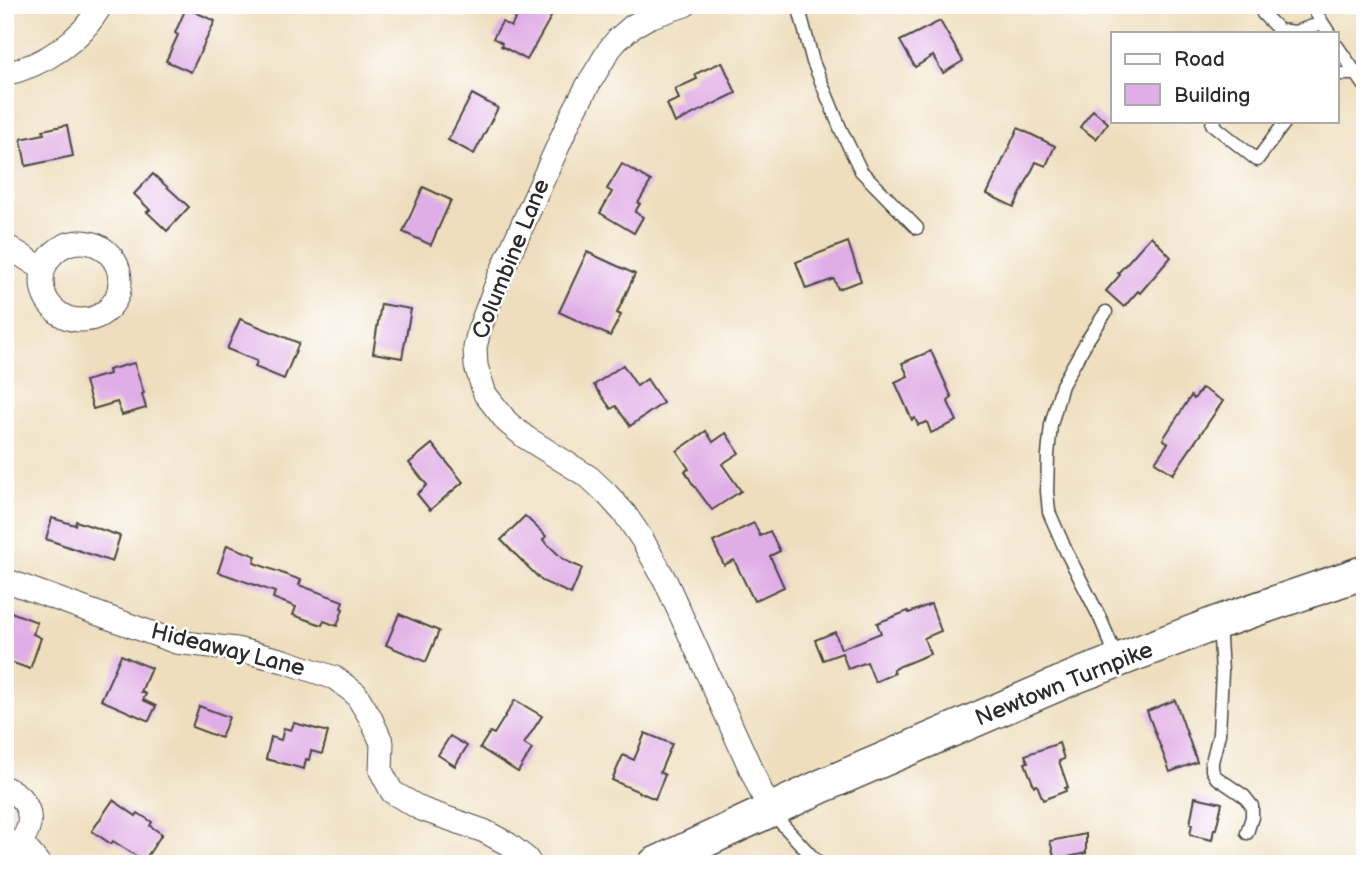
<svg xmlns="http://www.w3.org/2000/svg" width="1370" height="869" font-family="'Balsamiq Sans',sans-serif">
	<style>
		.building { fill: #e0aee6 }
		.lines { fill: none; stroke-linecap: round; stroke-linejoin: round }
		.lane-casing { stroke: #484641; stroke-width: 15 }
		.street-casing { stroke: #484641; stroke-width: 25 }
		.secondary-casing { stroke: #484641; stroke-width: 36 }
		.lane { stroke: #fff; stroke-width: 12 }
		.street { stroke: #fff; stroke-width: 23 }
		.secondary { stroke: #fff; stroke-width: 33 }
		.labels { text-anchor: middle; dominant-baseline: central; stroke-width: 5; stroke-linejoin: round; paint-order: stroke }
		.street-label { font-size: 23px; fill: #2b2b2b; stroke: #fff }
	</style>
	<rect width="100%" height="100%" fill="#fff"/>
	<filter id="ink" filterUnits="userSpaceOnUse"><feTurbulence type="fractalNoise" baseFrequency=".0143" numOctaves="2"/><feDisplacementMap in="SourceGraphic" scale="14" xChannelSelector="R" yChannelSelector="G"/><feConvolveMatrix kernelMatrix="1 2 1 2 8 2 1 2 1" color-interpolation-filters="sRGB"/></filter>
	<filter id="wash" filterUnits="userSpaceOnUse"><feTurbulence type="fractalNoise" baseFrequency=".00686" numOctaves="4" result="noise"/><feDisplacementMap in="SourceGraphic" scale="28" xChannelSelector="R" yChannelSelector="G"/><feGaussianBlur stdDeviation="1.57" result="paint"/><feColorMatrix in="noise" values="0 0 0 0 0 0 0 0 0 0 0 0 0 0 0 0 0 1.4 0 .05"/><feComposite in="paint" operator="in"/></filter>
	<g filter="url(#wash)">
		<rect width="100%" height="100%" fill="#eedebd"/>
		<g id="blocks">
			<!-- building -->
			<g class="building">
				<polygon points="523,5 534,5 552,15 527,60 501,46 502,43 493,38 502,22 511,27"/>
				<polygon points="186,8 215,21 191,72 166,61 178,35 175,33"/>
				<polygon points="940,21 963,61 943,73 933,56 915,67 900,41"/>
				<polygon points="722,62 736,93 675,123 667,104 679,99 675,89 697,79 695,74"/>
				<polygon points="472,94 498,108 474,154 448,140"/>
				<polygon points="1093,110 1108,123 1096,139 1080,127"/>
				<polygon points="67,125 73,156 26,166 21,139 44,134 43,130"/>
				<polygon points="1018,128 1055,146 1046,166 1036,162 1014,207 987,194"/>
				<polygon points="622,164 651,181 638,203 640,204 635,212 643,217 634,233 600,213 612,192 607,189"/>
				<polygon points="153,174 189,207 167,231 147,212 150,210 134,194"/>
				<polygon points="423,187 451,200 431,245 403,232"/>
				<polygon points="1151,236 1171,257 1140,293 1138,291 1124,307 1106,291 1120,275 1118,273"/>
				<polygon points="848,242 861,281 838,289 834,279 806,289 796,262"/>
				<polygon points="587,252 635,274 617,313 621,315 610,336 559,312"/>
				<polygon points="381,304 411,309 402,358 373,353"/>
				<polygon points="240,319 299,343 284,379 255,367 257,361 227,349"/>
				<polygon points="931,351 952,398 949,400 948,402 957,421 931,433 927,422 918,425 915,418 912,420 895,382 908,376 902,363"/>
				<polygon points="134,363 144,393 142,394 146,408 122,415 117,402 93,409 85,381 109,374 108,370"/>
				<polygon points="623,365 637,386 647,379 663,403 630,426 616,406 611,409 594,385"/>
				<polygon points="1202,388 1223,401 1173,474 1155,462 1168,443 1163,439 1191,396 1194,399"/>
				<polygon points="706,431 713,442 726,433 739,453 722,464 741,491 712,510 692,483 685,471 689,469 677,451"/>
				<polygon points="432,444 463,482 430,510 417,494 427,485 409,463"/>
				<polygon points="525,516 546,536 543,540 564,560 582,568 571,594 542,581 501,540"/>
				<polygon points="52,518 75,525 76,521 120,536 112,562 46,539"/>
				<polygon points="754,523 760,536 770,531 780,551 770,556 784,587 754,601 734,560 724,565 713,542"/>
				<polygon points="227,545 256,556 254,563 301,580 299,585 343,601 341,608 343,609 337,626 324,621 322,625 293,615 296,607 273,598 275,592 218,572"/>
				<polygon points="931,604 941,631 924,638 930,654 893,669 895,673 875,682 867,662 848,669 842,653 823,660 815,640 835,632 841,649 881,633 877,623 908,611 909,613"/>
				<polygon points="11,612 37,622 33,634 41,638 30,669 5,660 5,628"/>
				<polygon points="399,614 439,631 426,662 386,645"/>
				<polygon points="121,655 151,668 141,692 146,694 143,700 156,706 149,721 101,700"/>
				<polygon points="515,700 542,716 524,744 532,749 518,772 480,748 490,732 494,734"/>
				<polygon points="1175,700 1197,762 1170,772 1147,711"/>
				<polygon points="199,706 229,717 221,738 192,727"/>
				<polygon points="294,723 328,732 322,754 311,751 309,760 306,759 304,769 266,759 271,737 281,740 284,728 291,730"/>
				<polygon points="645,733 672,744 660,772 665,775 655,799 612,780 623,755 634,760"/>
				<polygon points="450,736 467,746 455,766 438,755"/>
				<polygon points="1059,743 1064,759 1059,761 1068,787 1065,788 1066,791 1043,800 1037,785 1034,786 1025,763 1028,762 1025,755"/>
				<polygon points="1195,797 1222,803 1216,829 1214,829 1212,840 1190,835 1192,824 1190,824"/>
				<polygon points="113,800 136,816 138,813 152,822 150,826 162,834 144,861 113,841 111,844 92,831"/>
				<polygon points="1086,834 1086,853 1055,860 1050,841"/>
			</g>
		</g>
	</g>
	<g filter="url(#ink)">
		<use href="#blocks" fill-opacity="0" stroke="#484641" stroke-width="2"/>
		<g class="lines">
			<defs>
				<g id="lane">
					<polyline points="798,5 813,62 841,130 861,171 917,228"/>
					<polyline points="1262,5 1263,14 1279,30 1295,32 1322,23"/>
					<polyline points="1311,5 1329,33"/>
					<polyline points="1337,46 1365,86"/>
					<polyline points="1337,74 1356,74 1365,71"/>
					<polyline points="1215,121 1212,124 1257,160 1286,121"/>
					<polyline points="1106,312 1088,339 1062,385 1051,425 1048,455 1047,491 1049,512 1066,551 1100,618 1118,660"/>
					<polyline points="1219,623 1222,672 1219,734 1212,762 1212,770 1216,777 1244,796 1252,806 1252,817 1247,833"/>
					<polyline points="771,812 819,864"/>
				</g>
				<g id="street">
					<polyline points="685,5 649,17 633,26 617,40 609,50 588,85 572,115 500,275 479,330 475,348 476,366 485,394 507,422 525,437 589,477 605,492 625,514 642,539 666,582 769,809"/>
					<path d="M5,74C44,65 81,41 101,5"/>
					<circle cx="81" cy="281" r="39"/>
					<polyline points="5,245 43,269"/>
					<polyline points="5,580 176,642 236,649 284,661 335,678 356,694 370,717 382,743 381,771 392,792 421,809 484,831 508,844 526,858 530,864"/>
					<path d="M5,788C38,801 37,838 5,852"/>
					<polyline points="21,842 39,864"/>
				</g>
				<polyline id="secondary" points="655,864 822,786 1077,676 1219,622 1365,572"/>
			</defs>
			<!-- lane casing -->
			<use href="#lane" class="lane-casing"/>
			<!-- street casing -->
			<use href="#street" class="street-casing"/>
			<!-- secondary casing -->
			<use href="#secondary" class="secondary-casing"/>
			<!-- lane -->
			<use href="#lane" class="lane"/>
			<!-- street -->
			<use href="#street" class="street"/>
			<!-- secondary -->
			<use href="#secondary" class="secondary"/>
		</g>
	</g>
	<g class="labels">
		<!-- street labels -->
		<g class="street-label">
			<text transform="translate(511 259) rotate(-68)">Columbine Lane</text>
			<text transform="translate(228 650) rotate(14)">Hideaway Lane</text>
			<text transform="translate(1064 684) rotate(-22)">Newtown Turnpike</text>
		</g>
	</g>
	<!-- margin -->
	<rect width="1370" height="869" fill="none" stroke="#fff" stroke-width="28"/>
	<!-- legend -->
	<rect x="1111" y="32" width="228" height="91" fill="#ffffff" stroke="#aaaaaa" stroke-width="2"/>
	<rect x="1125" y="54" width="35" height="10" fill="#ffffff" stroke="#aaaaaa" stroke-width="2"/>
	<text x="1174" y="66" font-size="21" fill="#2b2b2b">Road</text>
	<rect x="1125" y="84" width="35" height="21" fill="#e0aee6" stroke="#aaaaaa" stroke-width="2"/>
	<text x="1174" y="102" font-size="21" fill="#2b2b2b">Building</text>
</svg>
